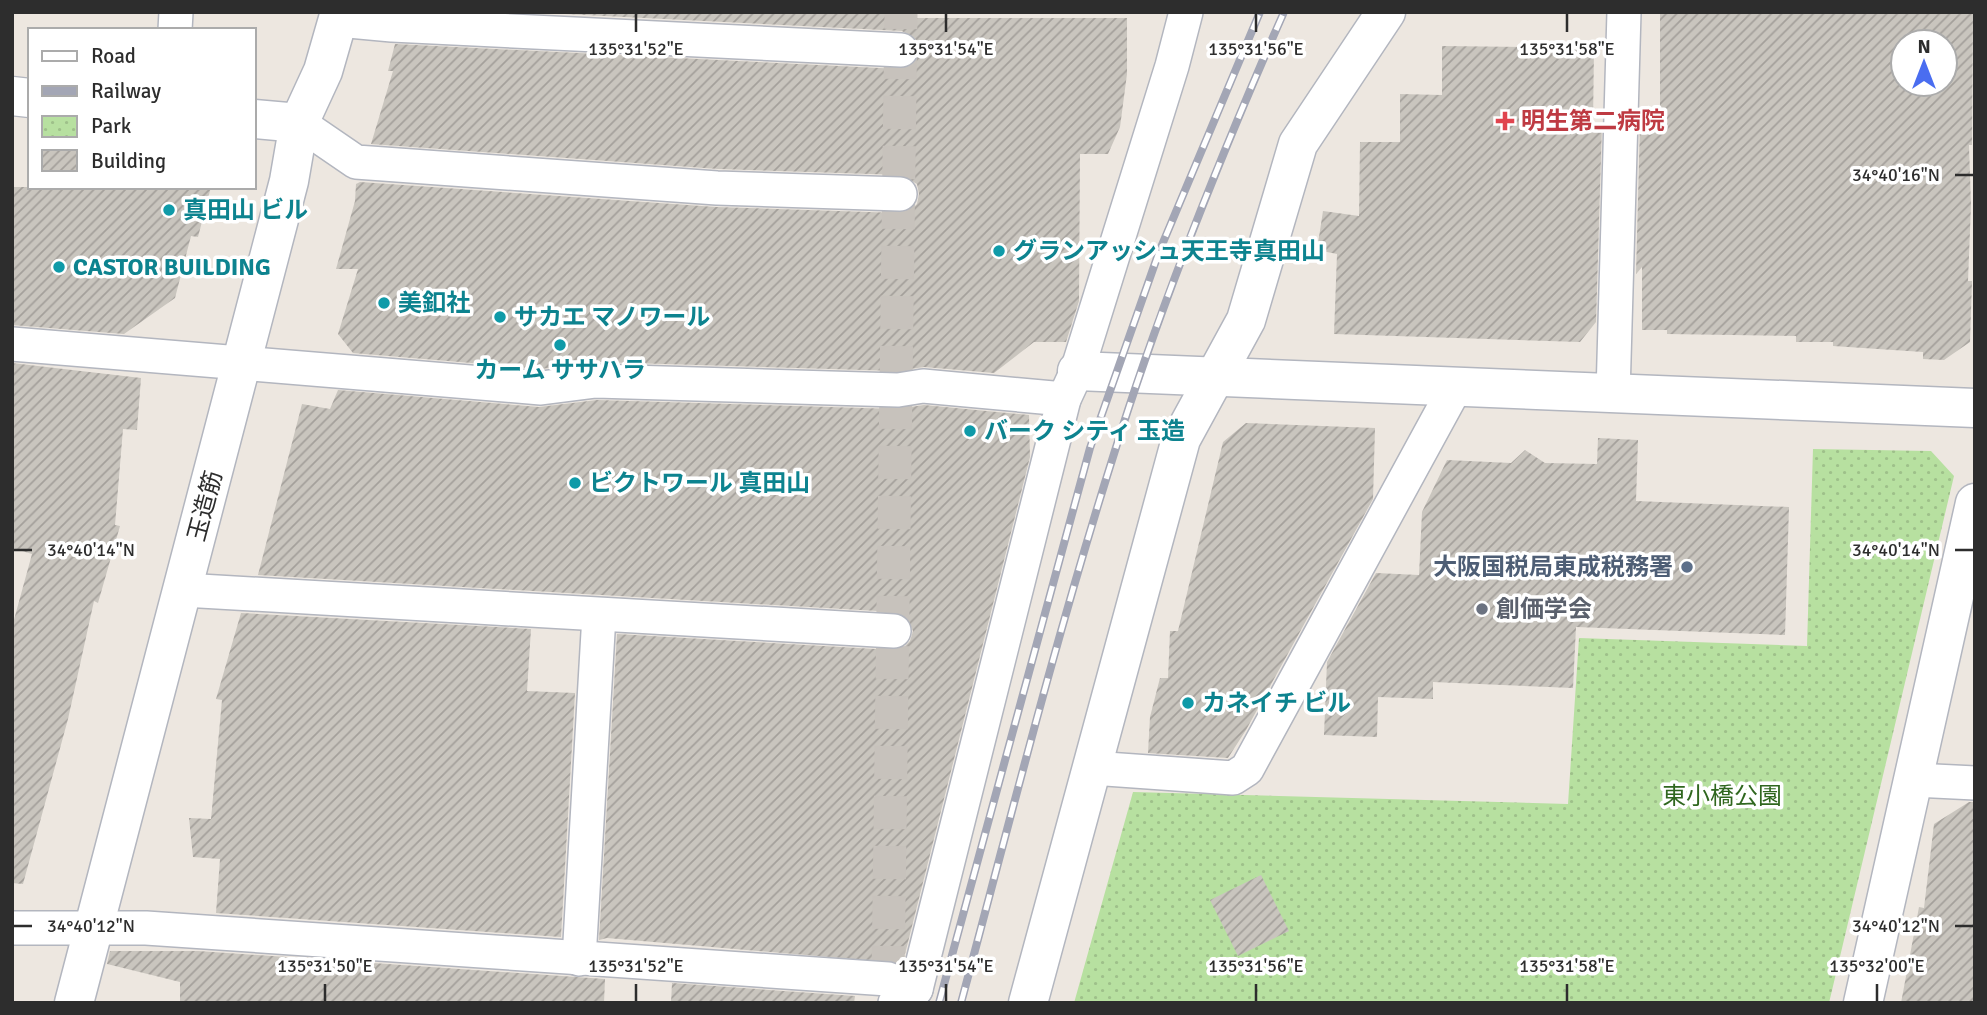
<svg xmlns="http://www.w3.org/2000/svg" width="1987" height="1015" font-family="Signika,'Noto Sans JP',sans-serif">
	<style>
		.park { fill: url(#park-dots) }
		.building { fill: url(#building-hatch); fill-rule: evenodd }
		.lines { fill: none; stroke-linecap: round; stroke-linejoin: round }
		.street-tunnel { stroke: #c7c2bc; stroke-width: 33; stroke-dasharray: 33 17; stroke-linecap: butt }
		.street-casing { stroke: #b3b6bf; stroke-width: 36 }
		.secondary-casing { stroke: #b3b6bf; stroke-width: 41 }
		.street { stroke: #fff; stroke-width: 33 }
		.secondary { stroke: #fff; stroke-width: 38 }
		.rail-casing { stroke: #a3a6b5; stroke-width: 8 }
		.rail { stroke: #fff; stroke-width: 5; stroke-dasharray: 16; stroke-linecap: butt }
		.ticks { fill: none; stroke: #2d2d2d; stroke-width: 2.5 }
		.health-dot { fill: #e0444e; stroke: #fff; stroke-width: 2.5 }
		.culture-dot { fill: #0f9aa8; stroke: #fff; stroke-width: 2.5 }
		.service-dot { fill: #5c6f8a; stroke: #fff; stroke-width: 2.5 }
		.worship-dot { fill: #6b7280; stroke: #fff; stroke-width: 2.5 }
		.labels { text-anchor: middle; dominant-baseline: central; stroke-width: 7; stroke-linejoin: round; paint-order: stroke }
		.health-label { font-size: 24px; font-weight: bold; fill: #be3a42; stroke: #fff; text-anchor: start }
		.culture-label { font-size: 24px; font-weight: bold; fill: #0d838f; stroke: #fff; text-anchor: start }
		.street-label { font-size: 24px; fill: #2d2d2d; stroke: #fff }
		.service-label { font-size: 24px; font-weight: bold; fill: #4e5e75; stroke: #fff; text-anchor: end }
		.worship-label { font-size: 24px; font-weight: bold; fill: #5b616d; stroke: #fff; text-anchor: start }
		.park-label { font-size: 24px; fill: #30671f; stroke: #fff }
		.ticks-label { font-size: 18px; text-anchor: middle; fill: #2d2d2d; stroke: #fff; stroke-width: 7; stroke-linejoin: round; paint-order: stroke }
	</style>
	<defs>
		<pattern id="park-dots" width="8" height="8" patternUnits="userSpaceOnUse" patternTransform="scale(1.75)"><rect width="8" height="8" fill="#b7e0a0"/><path d="M2 2h.1M6 6h.1" fill="none" stroke="#9ec08a" stroke-width="1.8" stroke-linecap="round"/></pattern>
		<pattern id="building-hatch" width="6" height="6" patternUnits="userSpaceOnUse" patternTransform="scale(1.75)"><rect width="6" height="6" fill="#c9c5be"/><path d="M-1 1l2-2M0 6l6-6M5 7l2-2" fill="none" stroke="#a4a09b"/></pattern>
	</defs>
	<rect width="100%" height="100%" fill="#ede7e0"/>
	<!-- park -->
	<polygon class="park" points="1813,449 1931,451 1954,476 1829,1003 1074,1003 1133,792 1568,804 1579,638 1807,646"/>
	<!-- building -->
	<g class="building">
		<polygon points="525,12 914,12 914,18 1127,18 1127,74 1120,127 1108,154 1080,154 1079,301 1066,342 1034,342 994,373 924,367 897,371 597,362 541,369 353,353 338,334 358,269 336,269 355,201 356,184 360,182 716,207 899,213 910,211 917,204 919,194 917,184 901,175 718,169 371,144 393,71 388,71 395,44 900,69 910,67 920,52 918,41 902,31"/>
		<path d="M1660,12H1973L1972,145H1969L1971,205L1968,281H1972L1970,342L1944,360L1923,359V352L1833,346V342H1796V336L1667,334V330H1642V267L1636,274L1640,125H1660ZM1903,42H1945V84H1903Z"/>
		<polygon points="1442,46 1594,48 1593,123 1602,124 1596,322 1580,342 1334,334 1337,254 1317,250 1323,211 1359,216 1360,142 1400,142 1400,94 1442,95"/>
		<polygon points="12,187 211,187 198,237 191,236 175,298 124,334 12,325"/>
		<polygon points="12,363 141,378 137,430 123,429 115,525 120,526 98,603 94,601 68,719 23,884 12,883 12,627 32,554 12,548"/>
		<polygon points="338,390 539,407 597,400 897,409 924,405 1029,415 1030,457 905,954 900,954 900,963 607,938 599,940 617,634 893,650 903,648 910,641 913,631 905,615 895,612 258,575 302,404 330,409"/>
		<polygon points="1246,423 1375,428 1373,499 1246,730 1228,758 1148,753 1150,717 1160,678 1168,678 1170,631 1178,631 1223,442"/>
		<polygon points="1598,438 1638,440 1636,501 1789,507 1785,635 1576,627 1573,688 1433,682 1433,699 1378,697 1377,737 1324,735 1327,662 1376,573 1419,575 1422,512 1447,460 1511,463 1525,450 1545,463 1597,464"/>
		<polygon points="241,613 531,629 527,691 575,693 561,937 216,913 220,859 193,857 189,818 211,819 222,700 216,699"/>
		<polygon points="1969,802 1975,802 1975,1003 1901,1003 1919,907 1924,908 1934,824"/>
		<polygon points="1261,875 1289,931 1238,956 1210,900"/>
		<polygon points="110,951 198,951 605,979 604,1003 180,1003 180,982 107,964"/>
		<polygon points="672,983 855,996 854,1003 671,1003"/>
	</g>
	<g class="lines">
		<!-- street-tunnel -->
		<polyline class="street-tunnel" points="888,979 901,12"/>
		<defs>
			<g id="street">
				<polyline points="338,20 392,25 901,50"/>
				<polyline points="175,30 176,12"/>
				<polyline points="299,123 356,162 717,188 900,194"/>
				<polyline points="12,344 541,388 596,381 898,390 923,386 1064,399"/>
				<polyline points="1613,394 1624,12"/>
				<polyline points="183,590 894,631"/>
				<polyline points="1092,768 1233,778 1247,769 1455,388"/>
				<polyline points="1914,780 1975,783"/>
				<polyline points="12,928 146,928 888,979 916,989"/>
				<polyline points="579,959 599,615"/>
				<polyline points="895,1003 916,989 1064,399 1077,371 1172,66 1186,12"/>
			</g>
			<g id="secondary">
				<polyline points="12,96 30,98"/>
				<polyline points="254,119 299,123"/>
				<polyline points="1077,371 1975,408"/>
				<polyline points="74,1003 289,181 299,123 323,71 340,12"/>
				<polyline points="1028,1003 1181,439 1246,320 1298,144 1386,12"/>
				<polyline points="1863,1003 1975,503"/>
			</g>
		</defs>
		<!-- street casing -->
		<use href="#street" class="street-casing"/>
		<!-- secondary casing -->
		<use href="#secondary" class="secondary-casing"/>
		<!-- street -->
		<use href="#street" class="street"/>
		<!-- secondary -->
		<use href="#secondary" class="secondary"/>
		<defs>
			<g id="rail">
				<polyline points="939,1003 1090,448 1159,252 1260,12"/>
				<path d="M961,1003C1010,820 1056,637 1113,457C1160,305 1220,157 1284,12"/>
			</g>
		</defs>
		<!-- rail casing -->
		<use href="#rail" class="rail-casing"/>
		<!-- rail -->
		<use href="#rail" class="rail"/>
	</g>
	<!-- ticks -->
	<path class="ticks" d="M636,14V32M946,14V32M1256,14V32M1567,14V32M1955,175H1973M14,550H32M1955,550H1973M14,926H32M1955,926H1973M325,984V1001M636,984V1001M946,984V1001M1256,984V1001M1567,984V1001M1877,984V1001"/>
	<!-- markers -->
	<path class="health-dot" d="M1501.5 110.5h7v7h7v7h-7v7h-7v-7h-7v-7h7z"/>
	<g class="culture-dot">
		<circle cx="169" cy="210" r="7"/>
		<circle cx="999" cy="251" r="7"/>
		<circle cx="59" cy="267" r="7"/>
		<circle cx="384" cy="303" r="7"/>
		<circle cx="500" cy="317" r="7"/>
		<circle cx="560" cy="345" r="7"/>
		<circle cx="970" cy="431" r="7"/>
		<circle cx="575" cy="483" r="7"/>
		<circle cx="1188" cy="703" r="7"/>
	</g>
	<circle class="service-dot" cx="1687" cy="567" r="7"/>
	<circle class="worship-dot" cx="1482" cy="609" r="7"/>
	<g class="labels">
		<!-- health labels -->
		<g class="health-label">
			<text x="1521" y="121">明生第二病院</text>
		</g>
		<!-- culture labels -->
		<g class="culture-label">
			<text x="183" y="210">真田山 ビル</text>
			<text x="1013" y="251">グランアッシュ天王寺真田山</text>
			<text x="73" y="267">CASTOR BUILDING</text>
			<text x="398" y="303">美釦社</text>
			<text x="514" y="317">サカエ マノワール</text>
			<text x="560" y="370" text-anchor="middle">カーム ササハラ</text>
			<text x="984" y="431">バーク シティ 玉造</text>
			<text x="589" y="483">ビクトワール 真田山</text>
			<text x="1202" y="703">カネイチ ビル</text>
		</g>
		<!-- street labels -->
		<g class="street-label">
			<text transform="translate(205 506) rotate(-75)">玉造筋</text>
		</g>
		<!-- service labels -->
		<g class="service-label">
			<text x="1673" y="567">大阪国税局東成税務署</text>
		</g>
		<!-- worship labels -->
		<g class="worship-label">
			<text x="1496" y="609">創価学会</text>
		</g>
		<!-- park labels -->
		<g class="park-label">
			<text x="1722" y="796">東小橋公園</text>
		</g>
	</g>
	<g class="ticks-label">
		<text x="636" y="55">135°31'52"E</text>
		<text x="946" y="55">135°31'54"E</text>
		<text x="1256" y="55">135°31'56"E</text>
		<text x="1567" y="55">135°31'58"E</text>
		<text x="1896" y="181">34°40'16"N</text>
		<text x="91" y="556">34°40'14"N</text>
		<text x="1896" y="556">34°40'14"N</text>
		<text x="91" y="932">34°40'12"N</text>
		<text x="1896" y="932">34°40'12"N</text>
		<text x="325" y="972">135°31'50"E</text>
		<text x="636" y="972">135°31'52"E</text>
		<text x="946" y="972">135°31'54"E</text>
		<text x="1256" y="972">135°31'56"E</text>
		<text x="1567" y="972">135°31'58"E</text>
		<text x="1877" y="972">135°32'00"E</text>
	</g>
	<!-- border -->
	<rect width="1987" height="1015" fill="none" stroke="#2d2d2d" stroke-width="28"/>
	<!-- legend -->
	<rect x="28" y="28" width="228" height="161" fill="#ffffff" stroke="#ababab" stroke-width="2"/>
	<rect x="42" y="51" width="35" height="10" fill="#ffffff" stroke="#ababab" stroke-width="2"/>
	<text x="91" y="63" font-size="21" fill="#2d2d2d">Road</text>
	<rect x="42" y="86" width="35" height="10" fill="#a3a6b5" stroke="#ababab" stroke-width="2"/>
	<text x="91" y="98" font-size="21" fill="#2d2d2d">Railway</text>
	<rect x="42" y="116" width="35" height="21" fill="url(#park-dots)" stroke="#ababab" stroke-width="2"/>
	<text x="91" y="133" font-size="21" fill="#2d2d2d">Park</text>
	<rect x="42" y="150" width="35" height="21" fill="url(#building-hatch)" stroke="#ababab" stroke-width="2"/>
	<text x="91" y="168" font-size="21" fill="#2d2d2d">Building</text>
	<!-- north arrow -->
	<g transform="translate(1924 63)"><circle r="33" fill="#ffffff" stroke="#ababab" stroke-width="2"/>
	<path d="M0-5L12 26L0 18L-12 26Z" fill="#4a6df0"/>
	<text y="-10" font-size="19" font-weight="bold" text-anchor="middle" fill="#2d2d2d">N</text>
	</g>
</svg>
